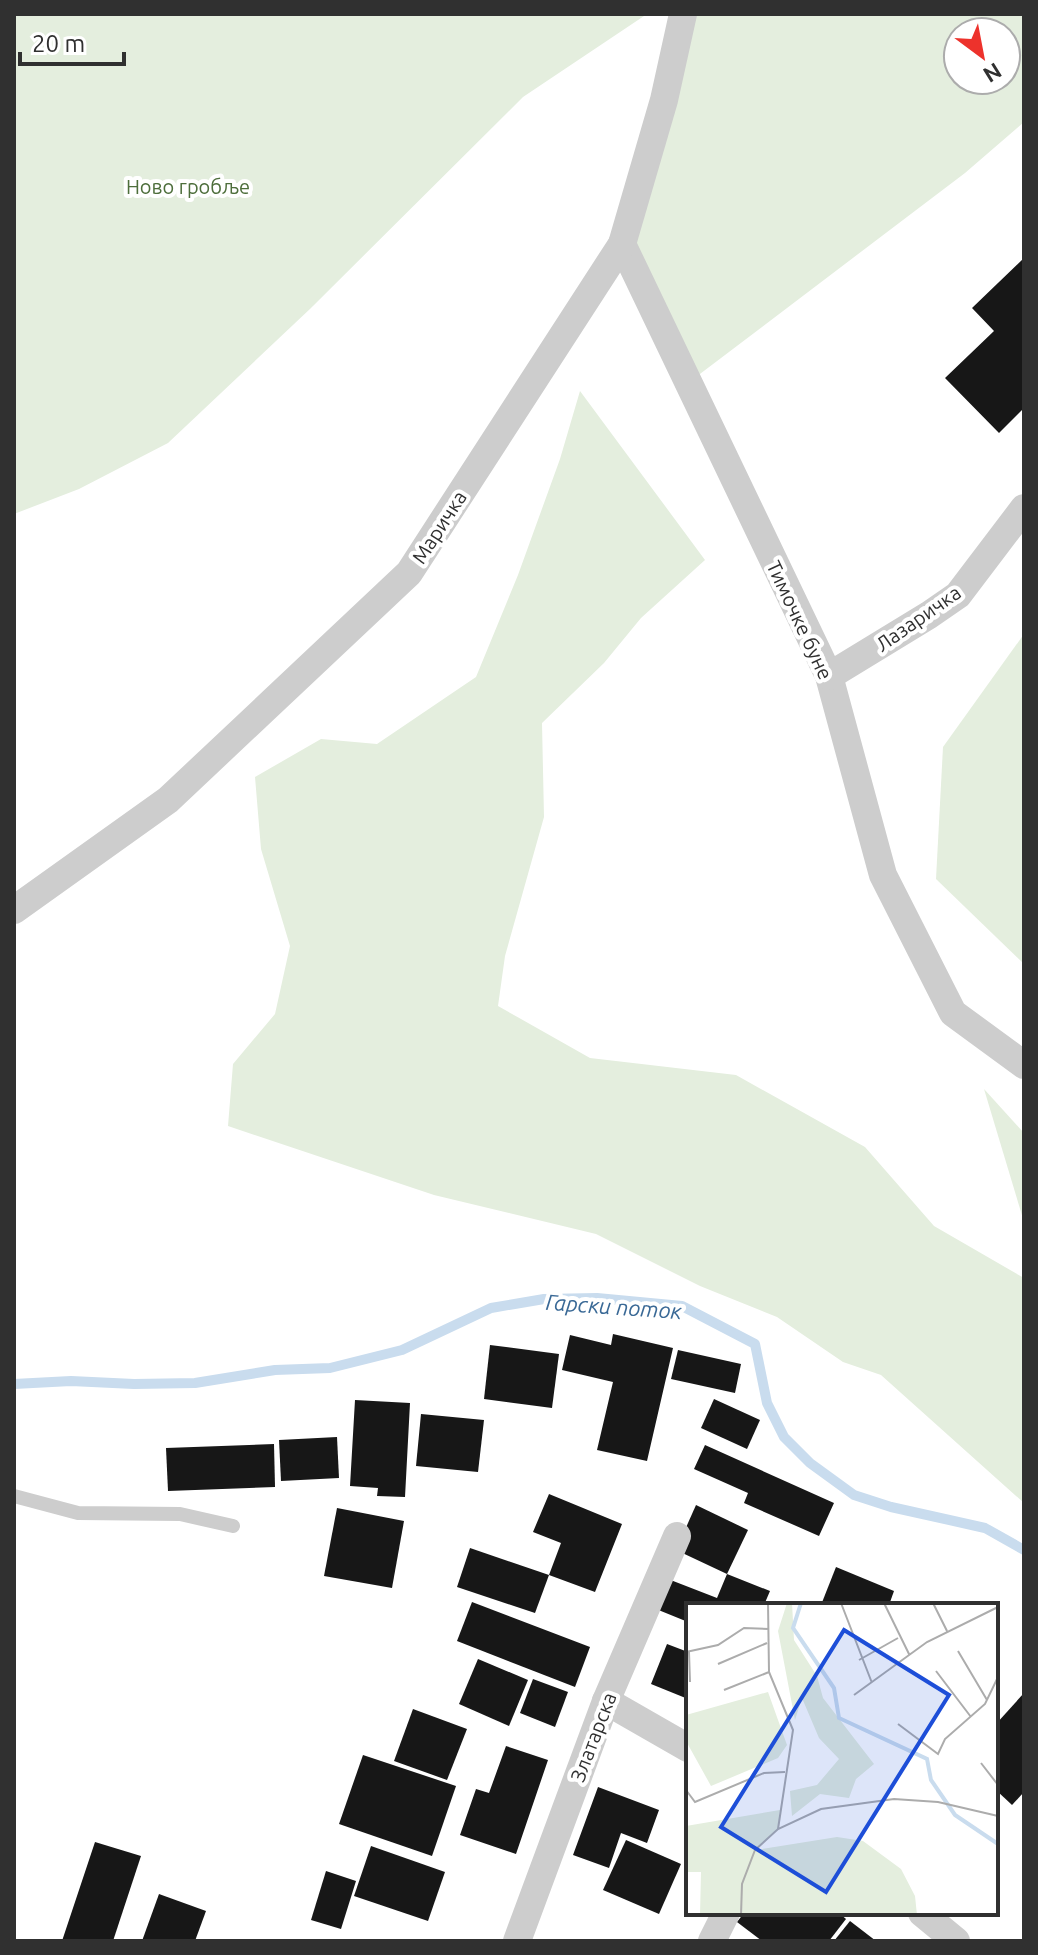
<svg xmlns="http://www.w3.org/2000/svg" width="1038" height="1955" font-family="Ubuntu,sans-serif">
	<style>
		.green { fill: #e4eede; fill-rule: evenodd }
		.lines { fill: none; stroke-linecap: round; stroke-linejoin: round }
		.stream { stroke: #c9dcee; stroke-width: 10 }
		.building { fill: #171717 }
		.service { stroke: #cdcdcd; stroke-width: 14 }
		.minor { stroke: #cdcdcd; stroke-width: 28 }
		.labels { text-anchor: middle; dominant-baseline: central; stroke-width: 8; stroke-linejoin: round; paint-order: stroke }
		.park-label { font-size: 20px; fill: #4d6e3b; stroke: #fff }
		.street-label { font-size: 20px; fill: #303030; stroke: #fff }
		.water-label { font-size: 22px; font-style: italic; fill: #3a6996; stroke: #fff }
		.inset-river { fill: none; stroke: #c9dcee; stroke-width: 4 }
		.inset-road { fill: none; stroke: #acacac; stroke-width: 2 }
		.view { fill: #1d4ed8; fill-opacity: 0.15; stroke: #1d4ed8; stroke-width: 4 }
		.inset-edge { fill: none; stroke: #303030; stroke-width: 4 }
	</style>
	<rect width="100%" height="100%" fill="#fff"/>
	<!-- green -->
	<g class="green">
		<polygon points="14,14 647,14 523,97 311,308 168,443 79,489 14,514"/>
		<path d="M683,14H1024V122L965,173L688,383L622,244ZM958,32H1006V80H958Z"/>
		<polygon points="580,391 705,560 641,618 604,663 542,723 544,817 505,956 498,1006 590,1058 736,1075 865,1147 934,1226 1024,1278 1024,1503 881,1375 843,1362 777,1317 700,1286 596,1234 434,1195 228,1126 233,1064 275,1014 290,946 261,849 255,777 321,739 377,744 476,677 518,575 560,459"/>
		<polygon points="1024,634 1024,964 936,879 943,747"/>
		<polygon points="984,1089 1024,1133 1024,1222"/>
	</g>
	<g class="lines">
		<!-- stream -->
		<polyline class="stream" points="14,1384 71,1381 134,1384 195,1383 275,1370 330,1368 402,1350 491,1308 544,1299 597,1298 682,1306 755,1344 767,1403 784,1437 810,1463 854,1495 891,1507 985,1528 1024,1550"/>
	</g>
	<!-- building -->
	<g class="building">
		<polygon points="1024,258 1024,408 999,433 945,378 994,331 972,308"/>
		<polygon points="613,1334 673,1348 647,1461 597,1450 613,1382 562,1370 570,1335 611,1345"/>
		<polygon points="490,1345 559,1354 552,1408 484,1399"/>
		<polygon points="678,1350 741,1364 735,1393 671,1379"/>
		<polygon points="714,1399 760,1420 747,1449 701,1428"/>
		<polygon points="355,1400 410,1403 405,1497 377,1496 378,1488 350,1486"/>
		<polygon points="421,1414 484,1420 478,1472 416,1466"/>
		<polygon points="337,1437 339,1478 281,1481 279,1440"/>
		<polygon points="274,1444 275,1487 168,1491 166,1448"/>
		<polygon points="705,1445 834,1503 819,1536 744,1503 748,1493 694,1469"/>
		<polygon points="549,1494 622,1524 595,1592 549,1575 561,1543 533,1532"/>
		<polygon points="696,1505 748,1530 727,1574 676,1550"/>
		<polygon points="337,1508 404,1521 392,1588 324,1576"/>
		<polygon points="470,1548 549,1575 535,1613 457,1587"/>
		<polygon points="836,1567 894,1591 889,1605 821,1605"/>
		<polygon points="727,1574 770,1591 764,1605 688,1605 688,1622 656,1609 668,1579 717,1598"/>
		<polygon points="472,1602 590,1647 575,1687 457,1641"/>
		<polygon points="667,1644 688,1652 688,1699 651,1684"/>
		<polygon points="478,1659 528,1680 509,1726 459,1704"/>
		<polygon points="533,1679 568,1692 555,1727 520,1713"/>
		<polygon points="1024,1693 1024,1792 1012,1805 996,1790 996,1724"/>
		<polygon points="413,1709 467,1729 447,1780 394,1761"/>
		<polygon points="506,1746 548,1760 516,1854 460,1835 476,1789 489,1793"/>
		<polygon points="363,1755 456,1786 432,1856 339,1824"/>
		<polygon points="598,1787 659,1810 647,1843 621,1833 609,1868 573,1855"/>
		<polygon points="626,1840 681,1864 659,1914 603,1890"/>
		<polygon points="95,1842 141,1856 113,1941 62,1941"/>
		<polygon points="371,1846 445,1872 428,1921 354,1896"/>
		<polygon points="326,1871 356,1881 341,1929 311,1920"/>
		<polygon points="159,1894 206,1911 195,1941 142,1941"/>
		<polygon points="744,1913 839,1913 846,1919 829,1941 762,1941 737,1922"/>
		<polygon points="850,1921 876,1941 834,1941"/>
	</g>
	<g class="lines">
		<!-- service -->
		<polyline class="service" points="14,1496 78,1513 180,1514 233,1526"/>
		<!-- minor -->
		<g class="minor">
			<polyline points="622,244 829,676 883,875 953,1013 1024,1065"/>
			<polyline points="829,676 929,615 958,595 1024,508"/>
			<polyline points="14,910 168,800 409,573 622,244 664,100 683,14"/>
			<polyline points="606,1701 688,1748"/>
			<polyline points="922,1913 956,1941"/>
			<polyline points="517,1941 606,1701 677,1536"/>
			<polyline points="712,1941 726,1913"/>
		</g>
	</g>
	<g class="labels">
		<!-- park labels -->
		<g class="park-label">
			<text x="188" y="186">Ново гробље</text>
		</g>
		<!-- street labels -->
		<g class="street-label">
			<text transform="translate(439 527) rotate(-57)">Маричка</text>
			<text transform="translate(918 618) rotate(-35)">Лазаричка</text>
			<text transform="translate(800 620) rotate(65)">Тимочке буне</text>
			<text transform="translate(593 1737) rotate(-69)">Златарска</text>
		</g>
		<!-- water labels -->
		<g class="water-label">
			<text transform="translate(614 1306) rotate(4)">Гарски поток</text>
		</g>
	</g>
	<!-- overview -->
	<g transform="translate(686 1603)">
		<rect width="312" height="312" fill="#fff"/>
		<path d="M101,0H106L108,37L131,73L137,95L188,161L170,176L163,195L134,191L106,213L104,188L131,182L153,156L133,135L116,95L109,117L92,28ZM82,89L101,142L92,155L25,183L0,138V112ZM94,207L92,226L70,247L151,234L177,238L215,266L229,293L231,312H14L15,269H0V223Z" fill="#e4eede"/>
		<path class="inset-river" d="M115,0L107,25L148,85L153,115L241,156L245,177L269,212L312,241"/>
		<path class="inset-road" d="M82,0L83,69L107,127L92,226M155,0L186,80M198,0L223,51M247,0L261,28M272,48L301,97M0,49L32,42L58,25L83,26M3,49L4,79M173,57L212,35M32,61L81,40M250,68L285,114M38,87L83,69M168,92L241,39L312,4M212,121L252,151L259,136L299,101L312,74M295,160L312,182M0,187L9,199L78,170L99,169M55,312L56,281L69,247L92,226L135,206L208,196L252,199L312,213"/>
		<path class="view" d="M158,27L263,92L140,289L35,224Z"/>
		<rect width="312" height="312" class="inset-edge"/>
	</g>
	<!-- border -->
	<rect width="1038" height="1955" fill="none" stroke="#303030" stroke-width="32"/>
	<!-- north arrow -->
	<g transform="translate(982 56) rotate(148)"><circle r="38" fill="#ffffff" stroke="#acacac" stroke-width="2"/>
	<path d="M0-6L14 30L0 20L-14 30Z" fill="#ed322c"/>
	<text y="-12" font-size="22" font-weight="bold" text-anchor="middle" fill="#303030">N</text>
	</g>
	<!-- scale -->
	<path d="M20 52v12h104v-12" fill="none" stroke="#303030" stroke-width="4"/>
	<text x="32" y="52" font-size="24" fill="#303030" stroke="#ffffff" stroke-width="6" paint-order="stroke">20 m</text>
</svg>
